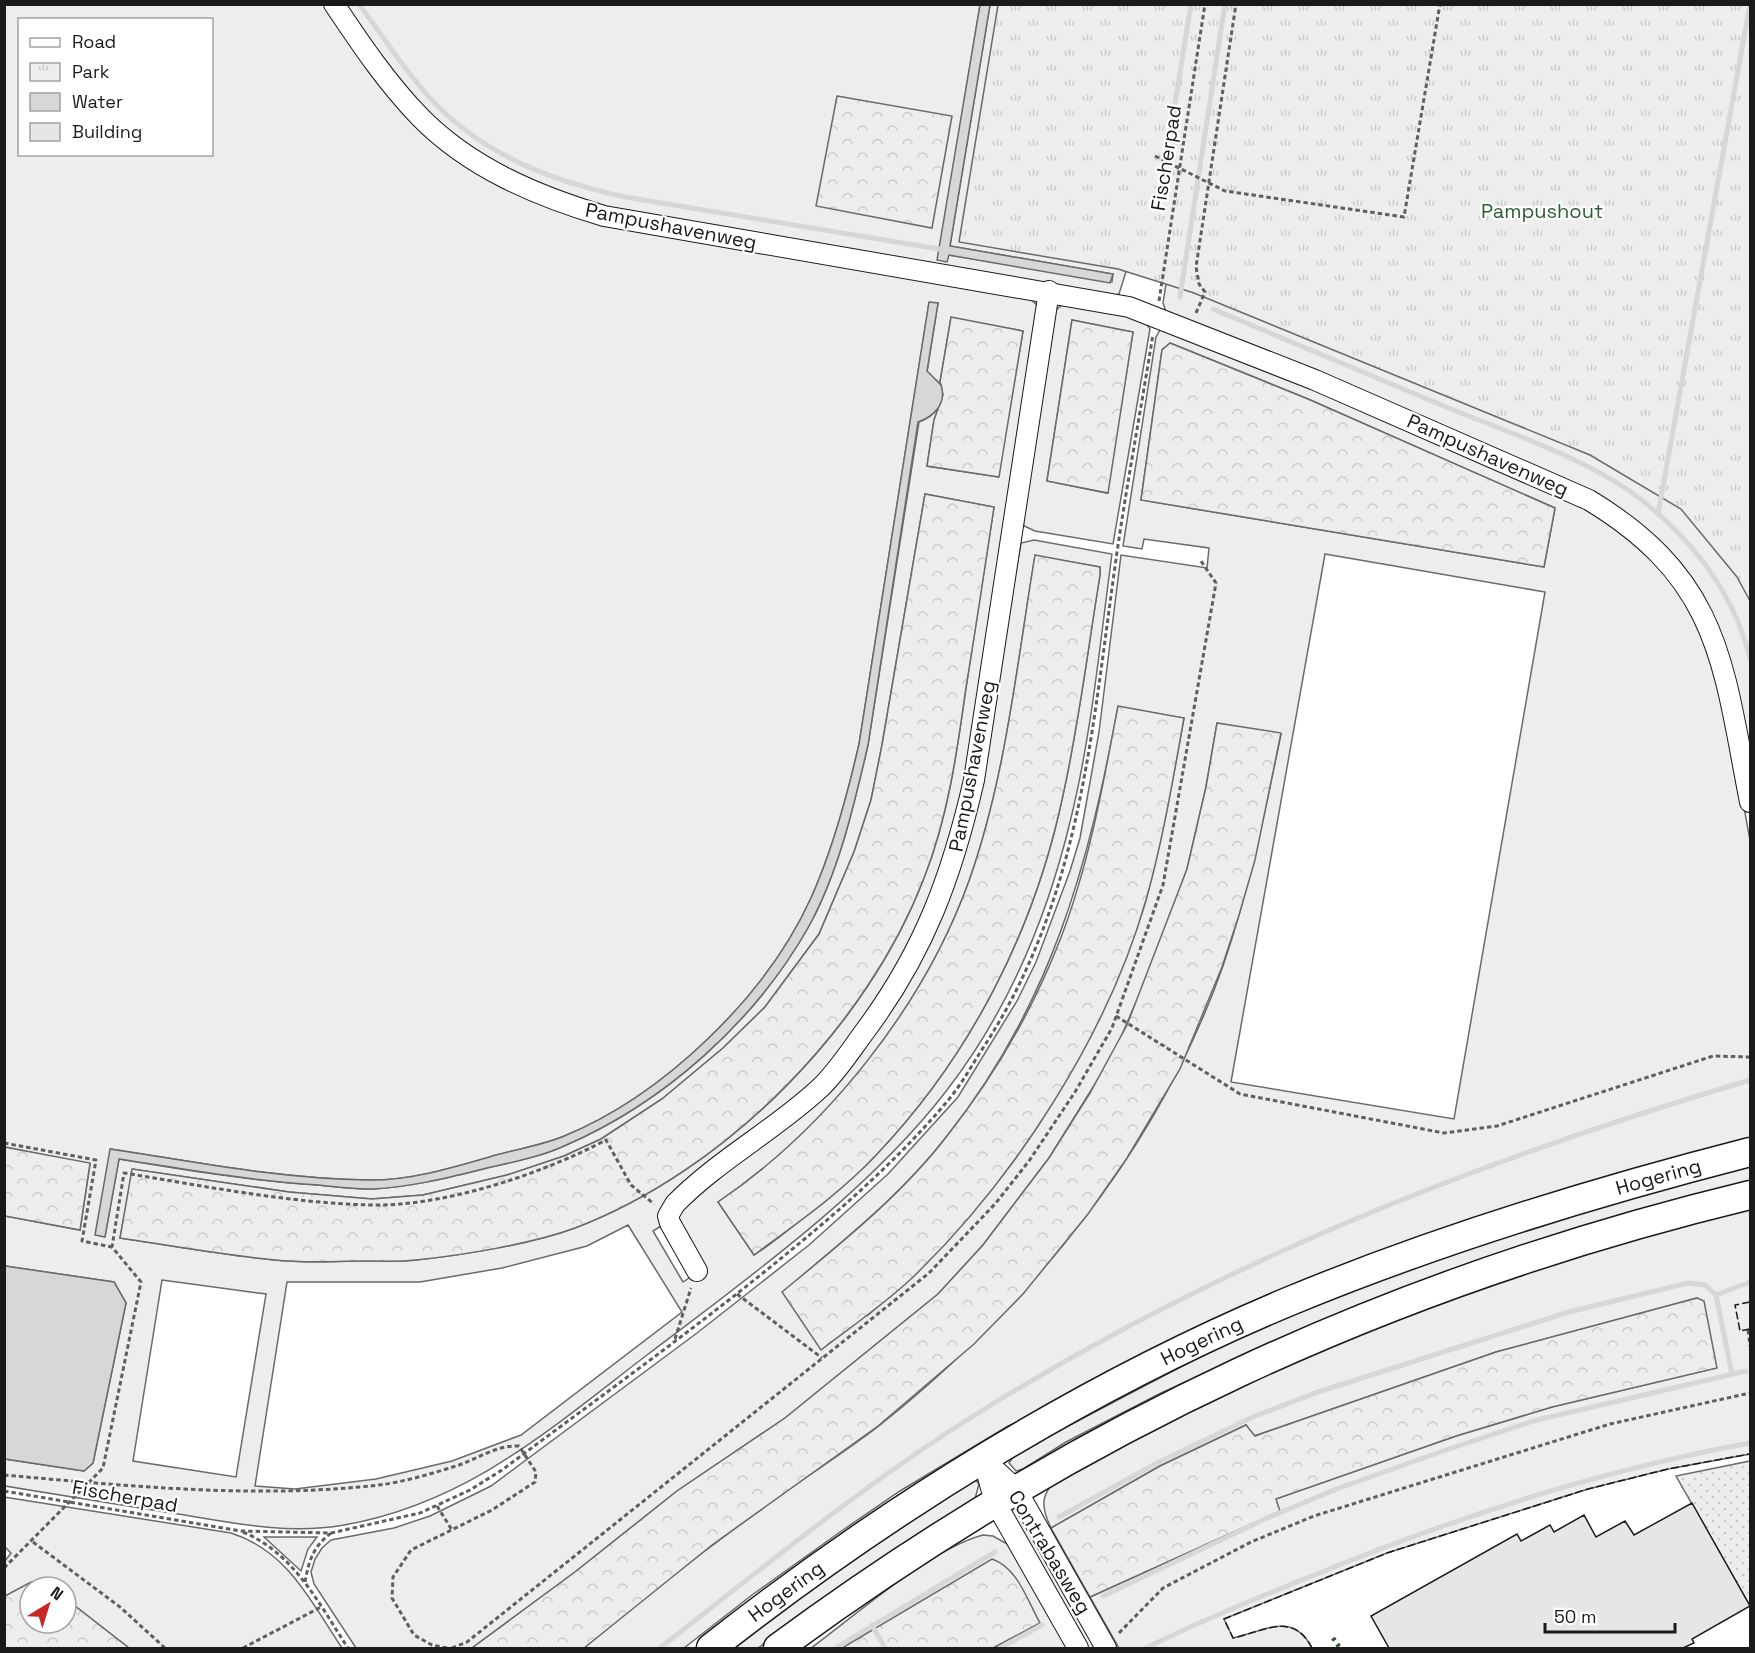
<svg xmlns="http://www.w3.org/2000/svg" width="1755" height="1653" font-family="'Space Grotesk',sans-serif">
	<style>
		.grass { fill: #ededed; stroke: #6a6a6a; stroke-width: 1.5; fill-rule: evenodd }
		.forest { fill: url(#forest-crowns); stroke: #6a6a6a; stroke-width: 1.5 }
		.park { fill: url(#park-tufts); stroke: #6a6a6a; stroke-width: 1.5 }
		.garden { fill: url(#garden-dots); stroke: #6a6a6a; stroke-width: 1.5 }
		.water { fill: #d7d7d7; stroke: #6a6a6a; stroke-width: 1.5 }
		.lines { fill: none; stroke-linecap: round; stroke-linejoin: round }
		.stream { stroke: #d7d7d7; stroke-width: 5 }
		.building { fill: #e6e6e6; stroke: #1a1a1a; stroke-width: 1.5 }
		.minor-casing { stroke: #1a1a1a; stroke-width: 22 }
		.highway-casing { stroke: #1a1a1a; stroke-width: 31 }
		.path { stroke: #5f5f5f; stroke-width: 3; stroke-dasharray: 4.5 3; stroke-linecap: butt }
		.minor { stroke: #fff; stroke-width: 20 }
		.highway { stroke: #fff; stroke-width: 28 }
		.hedge { stroke: #2b5a34; stroke-width: 4.5; stroke-dasharray: 3 4.5; stroke-linecap: butt }
		.fence { stroke: #1a1a1a; stroke-width: 1.5; stroke-dasharray: 8 3; stroke-linecap: butt }
		.labels { text-anchor: middle; dominant-baseline: central; stroke-width: 4.5; stroke-linejoin: round; paint-order: stroke }
		.street-label { font-size: 20px; fill: #1a1a1a; stroke: #fff }
		.park-label { font-size: 20px; fill: #2b5a34; stroke: #fff }
	</style>
	<defs>
		<pattern id="forest-crowns" width="20" height="18" patternUnits="userSpaceOnUse" patternTransform="scale(1.5)"><rect width="20" height="18" fill="#ededed"/><path d="M2 6a3 3 0 1 1 6 0M12 15a3 3 0 1 1 6 0" fill="none" stroke="#cbcbcb"/></pattern>
		<pattern id="park-tufts" width="24" height="20" patternUnits="userSpaceOnUse" patternTransform="scale(1.5)"><rect width="24" height="20" fill="#ededed"/><path d="M3 7l-1-3M5 7V3M7 7l1-3M15 17l-1-3M17 17v-4M19 17l1-3" fill="none" stroke="#cbcbcb"/></pattern>
		<pattern id="garden-dots" width="8" height="8" patternUnits="userSpaceOnUse" patternTransform="scale(1.5)"><rect width="8" height="8" fill="#ededed"/><path d="M2 2h.1M6 6h.1" fill="none" stroke="#cbcbcb" stroke-width="1.8" stroke-linecap="round"/></pattern>
	</defs>
	<rect width="100%" height="100%" fill="#fff"/>
	<!-- grass -->
	<g class="grass">
		<path d="M5,5H326C357,49 387,100 429,136C532,224 649,231 776,252C860,266 943,281 1026,296L1036,304L1039,315C1023,415 1008,515 992,616C964,797 949,942 817,1084C777,1127 722,1158 676,1195L664,1211V1224L653,1231L683,1282L701,1270L674,1223L677,1208L691,1195L786,1124L826,1090L896,999L917,964L950,893L970,829L1021,543L1034,540L1112,554C1100,642 1092,732 1071,818C1048,915 1008,1011 947,1090C870,1191 747,1279 647,1355C550,1429 468,1503 344,1525C288,1535 233,1523 178,1514C120,1505 62,1495 5,1486V1459L84,1471L93,1463L126,1303L114,1282L5,1266V1216L80,1230L90,1164L5,1147ZM20,20H212V154H20ZM929,303H938L927,372L941,385C946,403 935,416 919,422L868,745C854,805 839,871 809,926C755,1022 664,1103 564,1146C537,1158 507,1163 479,1170C443,1179 409,1187 372,1189C355,1189 336,1187 318,1185C251,1181 185,1170 119,1159L105,1236L96,1235L111,1149C195,1162 282,1179 368,1180C411,1181 455,1167 497,1155C518,1149 542,1145 562,1137C663,1096 766,997 811,898C833,849 847,797 859,744ZM951,318L1023,331L998,477L927,466L934,420L943,395L940,382ZM925,494L994,507C985,567 976,627 966,688C957,752 948,817 924,878C867,1028 725,1171 575,1228C531,1244 464,1255 416,1260C399,1262 380,1261 362,1261C338,1261 312,1263 288,1261C232,1257 176,1246 120,1238L133,1169L289,1192L372,1199L423,1195L507,1175L564,1156L601,1139L662,1099L723,1048L765,1007L819,934L854,852L871,800L882,745ZM1035,556L1100,567V575C1088,648 1079,723 1063,795C1035,929 971,1055 877,1154C860,1173 838,1189 818,1205C798,1222 777,1241 754,1255L718,1202C828,1128 924,1006 969,881C1006,777 1017,663 1035,556ZM628,1225L682,1312L521,1435L452,1461L376,1479L295,1489L255,1486L287,1282H420L502,1268L587,1246ZM162,1280L266,1294L236,1477L133,1461Z"/>
		<path d="M343,5H980L938,260L949,255L1112,282L1113,274L950,246L990,5H1013L1129,262L1119,294L1112,296L604,208C540,185 467,160 420,107C392,75 368,38 343,5Z"/>
		<polygon points="1210,5 1750,5 1750,776 1736,700 1651,536 1166,312 1163,303"/>
		<path d="M1063,304C1083,307 1141,311 1150,329L1113,544L1035,531L1024,526L1023,521L1054,312ZM1072,320L1133,332L1107,493L1047,481Z"/>
		<path d="M1173,329L1580,503L1651,552L1701,623L1727,715L1750,840V1143L1573,1187L1453,1226L1008,1426L900,1491L840,1532L752,1595L684,1648H584C646,1595 711,1545 777,1498C811,1473 847,1451 880,1425C1031,1304 1158,1150 1223,966C1249,890 1265,812 1281,734L1217,723L1206,787L1187,869L1154,961L1113,1055L1049,1158L983,1245L938,1294L785,1418L677,1491L575,1572L472,1648H356L314,1584L311,1572L315,1559L322,1548L331,1540L394,1528L430,1516L491,1486L697,1333L809,1245L888,1174L958,1097L1017,1001L1036,962L1070,871L1080,838L1099,732L1121,555L1207,568L1209,548L1144,539L1142,549L1123,546L1156,337L1160,330ZM1170,343L1308,399L1555,508L1544,567L1141,500L1162,350ZM1325,554L1545,592L1454,1119L1231,1082ZM1118,707L1184,718C1173,779 1162,840 1146,900C1138,929 1125,957 1113,985C1059,1114 975,1227 867,1316L783,1292C840,1243 901,1196 947,1136C1051,1004 1088,868 1118,707Z"/>
		<polygon points="1750,1160 1750,1182 1318,1323 1161,1393 1066,1442 1023,1469 1016,1471 1009,1463 1015,1454 1190,1362 1305,1305 1378,1275"/>
		<path d="M1750,1202V1454L1668,1469L1588,1489L1387,1553L1224,1619L1233,1638C1265,1631 1293,1611 1312,1648H1119L1090,1597L1279,1511L1275,1499L1456,1436L1552,1407L1716,1368L1697,1298L1496,1352L1254,1436L1246,1425L1160,1466L1051,1528C1039,1503 1042,1494 1060,1474L1347,1331Z"/>
		<polygon points="975,1479 979,1484 975,1499 869,1567 758,1648 721,1648 759,1619"/>
		<path d="M4,1497L231,1533C288,1551 311,1602 342,1648H129L66,1599V1587H51L45,1582L5,1596V1561L11,1553L5,1547Z"/>
		<polygon points="1016,1505 1097,1648 1086,1648 1010,1513 1010,1509"/>
		<path d="M983,1535L993,1536L1016,1549L1075,1648H993L1004,1642L873,1628L842,1648H811C856,1615 930,1549 983,1535Z"/>
		<polygon points="264,1537 317,1537 308,1549 301,1571"/>
	</g>
	<!-- forest -->
	<g class="forest">
		<polygon points="837,96 952,116 932,228 816,206"/>
		<polygon points="951,317 1023,331 999,477 927,466 934,420 943,395 940,382"/>
		<polygon points="1072,320 1133,332 1108,493 1047,481"/>
		<polygon points="1170,343 1308,399 1555,508 1544,567 1141,500 1162,350"/>
		<path d="M925,494L994,507C985,567 976,627 966,687C957,752 948,817 924,878C867,1027 725,1171 575,1228C531,1244 464,1255 416,1260C399,1262 380,1261 362,1261C338,1261 312,1263 288,1261C232,1257 176,1246 120,1238L132,1169L289,1192L372,1199L423,1195L507,1175L564,1156L601,1139L662,1099L723,1048L765,1007L819,934L854,852L871,800L882,745Z"/>
		<path d="M1035,555L1100,567V575C1088,648 1079,723 1063,795C1035,929 971,1055 877,1154C842,1192 796,1224 754,1255L718,1202C827,1128 924,1006 969,881C1006,777 1017,663 1035,555Z"/>
		<path d="M1118,706L1184,718C1173,779 1163,840 1146,900C1107,1037 1013,1181 911,1279C883,1305 851,1327 821,1350L782,1292C840,1244 901,1196 947,1136C993,1078 1033,1009 1060,940C1089,865 1103,785 1118,706Z"/>
		<polygon points="1217,723 1281,733 1255,860 1239,915 1222,967 1180,1069 1127,1158 1088,1214 1023,1294 974,1344 878,1426 712,1545 584,1648 472,1648 575,1572 677,1491 785,1418 938,1294 983,1245 1049,1158 1090,1093 1127,1025 1187,869 1206,787"/>
		<polygon points="4,1147 90,1163 80,1230 5,1216"/>
		<polygon points="1697,1298 1704,1301 1717,1368 1552,1407 1456,1436 1276,1499 1280,1511 1090,1597 1051,1528 1160,1466 1246,1425 1255,1436 1496,1352"/>
		<path d="M992,1559C1018,1568 1027,1600 1040,1623L993,1648H842Z"/>
		<polygon points="31,1582 45,1582 51,1587 30,1587 30,1623 66,1623 66,1599 129,1648 5,1648 5,1596"/>
	</g>
	<!-- park -->
	<polygon class="park" points="998,5 1750,5 1750,601 1737,577 1681,509 1590,455 1194,293 1118,269 959,242"/>
	<!-- garden -->
	<polygon class="garden" points="1750,1461 1750,1606 1676,1476"/>
	<!-- water -->
	<g class="water">
		<polygon points="980,5 990,5 950,246 1113,274 1110,283 949,255 947,262 937,260"/>
		<path d="M929,302L938,303L927,371L941,385C947,404 934,416 918,422L868,745C854,805 839,871 809,926C755,1022 664,1103 564,1146C538,1158 507,1163 479,1170C443,1179 409,1187 373,1189C355,1189 336,1187 319,1185C252,1181 185,1169 119,1159L105,1237L95,1235L110,1149C195,1162 281,1179 367,1180C410,1181 455,1167 496,1155C518,1149 542,1145 562,1137C663,1096 766,997 811,898C833,849 847,797 859,744Z"/>
		<polygon points="5,1266 114,1282 126,1303 93,1463 84,1471 5,1459"/>
	</g>
	<g class="lines">
		<!-- stream -->
		<g class="stream">
			<path d="M359,4C387,42 413,84 448,116C498,161 561,183 625,197L945,250"/>
			<polyline points="1171,129 1191,4"/>
			<polyline points="1180,297 1225,4"/>
			<path d="M1213,309C1288,340 1363,372 1439,404C1496,428 1578,455 1628,490C1685,530 1734,590 1750,659"/>
			<polyline points="1658,514 1750,4"/>
			<polyline points="1732,1374 1716,1295 1750,1282"/>
			<polyline points="1059,1517 1159,1462 1253,1417 1318,1392 1569,1312 1688,1283 1705,1285 1716,1295"/>
			<polyline points="1103,1596 1265,1519 1339,1488 1446,1450 1533,1421 1746,1371"/>
			<polyline points="872,1625 885,1648"/>
			<path d="M660,1648C761,1569 861,1487 970,1418C1215,1264 1474,1162 1750,1080"/>
			<polyline points="836,1648 995,1552"/>
			<polyline points="1000,1648 1042,1625"/>
			<path d="M1146,1648C1202,1620 1259,1597 1317,1574C1456,1517 1602,1470 1750,1443"/>
		</g>
	</g>
	<!-- building -->
	<polygon class="building" points="1692,1503 1750,1606 1692,1639 1694,1643 1683,1648 1389,1648 1371,1616 1517,1534 1521,1541 1550,1525 1554,1532 1584,1515 1596,1537 1625,1521 1634,1535"/>
	<g class="lines">
		<defs>
			<g id="minor">
				<path d="M334,4C360,43 387,83 420,117C470,168 537,196 604,216L1129,307L1315,380L1589,500C1721,580 1723,664 1750,802"/>
				<path d="M697,1271L670,1223L668,1216L675,1204C718,1160 775,1130 820,1088C837,1072 851,1050 865,1031C924,952 952,876 974,780L1049,291"/>
				<polyline points="983,1459 1016,1489 1106,1648"/>
				<polyline points="983,1459 995,1502 1078,1648"/>
			</g>
			<g id="highway">
				<path id="s1" d="M711,1648C885,1511 1086,1386 1290,1301C1440,1239 1594,1192 1750,1152"/>
				<path d="M778,1648C1076,1428 1390,1282 1750,1195"/>
			</g>
		</defs>
		<!-- minor casing -->
		<use href="#minor" class="minor-casing"/>
		<!-- highway casing -->
		<use href="#highway" class="highway-casing"/>
		<!-- path -->
		<g class="path">
			<polyline points="1155,156 1225,191 1404,217 1440,4"/>
			<polyline points="1159,301 1205,4"/>
			<polyline points="1196,313 1205,292 1199,284 1196,267 1236,4"/>
			<polyline points="1116,1016 1240,1094 1444,1133 1497,1126 1713,1056 1750,1057"/>
			<polyline points="4,1143 96,1160 82,1241 112,1247"/>
			<polyline points="737,1294 822,1358"/>
			<polyline points="1748,1330 1750,1346"/>
			<polyline points="675,1339 691,1288"/>
			<path d="M4,1475C128,1486 255,1499 379,1485C404,1482 434,1473 459,1465C479,1458 497,1445 519,1446L536,1472L535,1482L492,1510L411,1550L393,1577L392,1598L414,1635L432,1645L447,1648"/>
			<path d="M4,1491L241,1531L331,1533L420,1513L470,1490L502,1470C589,1405 678,1341 763,1273C830,1219 895,1164 950,1098C962,1083 971,1067 981,1051C1077,906 1090,748 1113,581C1124,498 1140,416 1153,334"/>
			<polyline points="437,1506 452,1530"/>
			<path d="M243,1532C295,1554 319,1604 348,1648"/>
			<polyline points="33,1542 120,1607 165,1648"/>
			<path d="M4,1568L103,1468L141,1282L112,1247L124,1173C204,1186 289,1203 370,1205C443,1207 542,1174 606,1140L631,1185L654,1204"/>
			<path d="M305,1582C309,1560 313,1547 331,1533"/>
			<polyline points="1119,1633 1163,1588 1251,1542 1314,1516 1610,1424 1750,1393"/>
			<polyline points="243,1648 321,1607"/>
			<polyline points="452,1648 467,1642 929,1273 995,1204 1029,1161 1075,1092 1112,1028 1163,885 1216,583 1201,561"/>
		</g>
		<!-- minor -->
		<use href="#minor" class="minor"/>
		<!-- highway -->
		<use href="#highway" class="highway"/>
		<!-- hedge -->
		<polyline class="hedge" points="1333,1638 1340,1648"/>
		<!-- fence -->
		<g class="fence">
			<polyline points="1750,1302 1735,1305 1740,1331 1750,1329"/>
			<path d="M1312,1648C1293,1611 1265,1631 1233,1638L1224,1619L1387,1553L1588,1489L1668,1469L1750,1454"/>
		</g>
	</g>
	<g class="labels">
		<!-- street labels -->
		<g class="street-label">
			<text transform="translate(1166 158) rotate(-81)">Fischerpad</text>
			<text transform="translate(671 226) rotate(11)">Pampushavenweg</text>
			<text transform="translate(1488 455) rotate(24)">Pampushavenweg</text>
			<text transform="translate(972 766) rotate(-79)">Pampushavenweg</text>
			<text stroke="none"><textPath href="#s1" startOffset="1066">Hogering</textPath></text>
			<text stroke="none"><textPath href="#s1" startOffset="580">Hogering</textPath></text>
			<text transform="translate(125 1496) rotate(10)">Fischerpad</text>
			<text transform="translate(1050 1552) rotate(59)">Contrabasweg</text>
			<text stroke="none"><textPath href="#s1" startOffset="94">Hogering</textPath></text>
		</g>
		<!-- park labels -->
		<g class="park-label">
			<text x="1542" y="211">Pampushout</text>
		</g>
	</g>
	<!-- border -->
	<rect width="1755" height="1653" fill="none" stroke="#1a1a1a" stroke-width="12"/>
	<!-- legend -->
	<rect x="18" y="18" width="195" height="138" fill="#ffffff" stroke="#a3a3a3" stroke-width="1.5"/>
	<rect x="30" y="38" width="30" height="9" fill="#ffffff" stroke="#a3a3a3" stroke-width="1.5"/>
	<text x="72" y="48" font-size="18" fill="#1a1a1a">Road</text>
	<rect x="30" y="63" width="30" height="18" fill="url(#park-tufts)" stroke="#a3a3a3" stroke-width="1.5"/>
	<text x="72" y="78" font-size="18" fill="#1a1a1a">Park</text>
	<rect x="30" y="93" width="30" height="18" fill="#d7d7d7" stroke="#a3a3a3" stroke-width="1.5"/>
	<text x="72" y="108" font-size="18" fill="#1a1a1a">Water</text>
	<rect x="30" y="123" width="30" height="18" fill="#e6e6e6" stroke="#a3a3a3" stroke-width="1.5"/>
	<text x="72" y="138" font-size="18" fill="#1a1a1a">Building</text>
	<!-- north arrow -->
	<g transform="translate(48 1605) rotate(38)"><circle r="28" fill="#ffffff" stroke="#a3a3a3" stroke-width="1.5"/>
	<path d="M0-4.5L10 22L0 15L-10 22Z" fill="#c62828"/>
	<text y="-9" font-size="16" font-weight="bold" text-anchor="middle" fill="#1a1a1a">N</text>
	</g>
	<!-- scale -->
	<path d="M1545 1623v9h130v-9" fill="none" stroke="#1a1a1a" stroke-width="3"/>
	<text x="1554" y="1623" font-size="18" fill="#1a1a1a" stroke="#ffffff" stroke-width="4.5" paint-order="stroke">50 m</text>
</svg>
